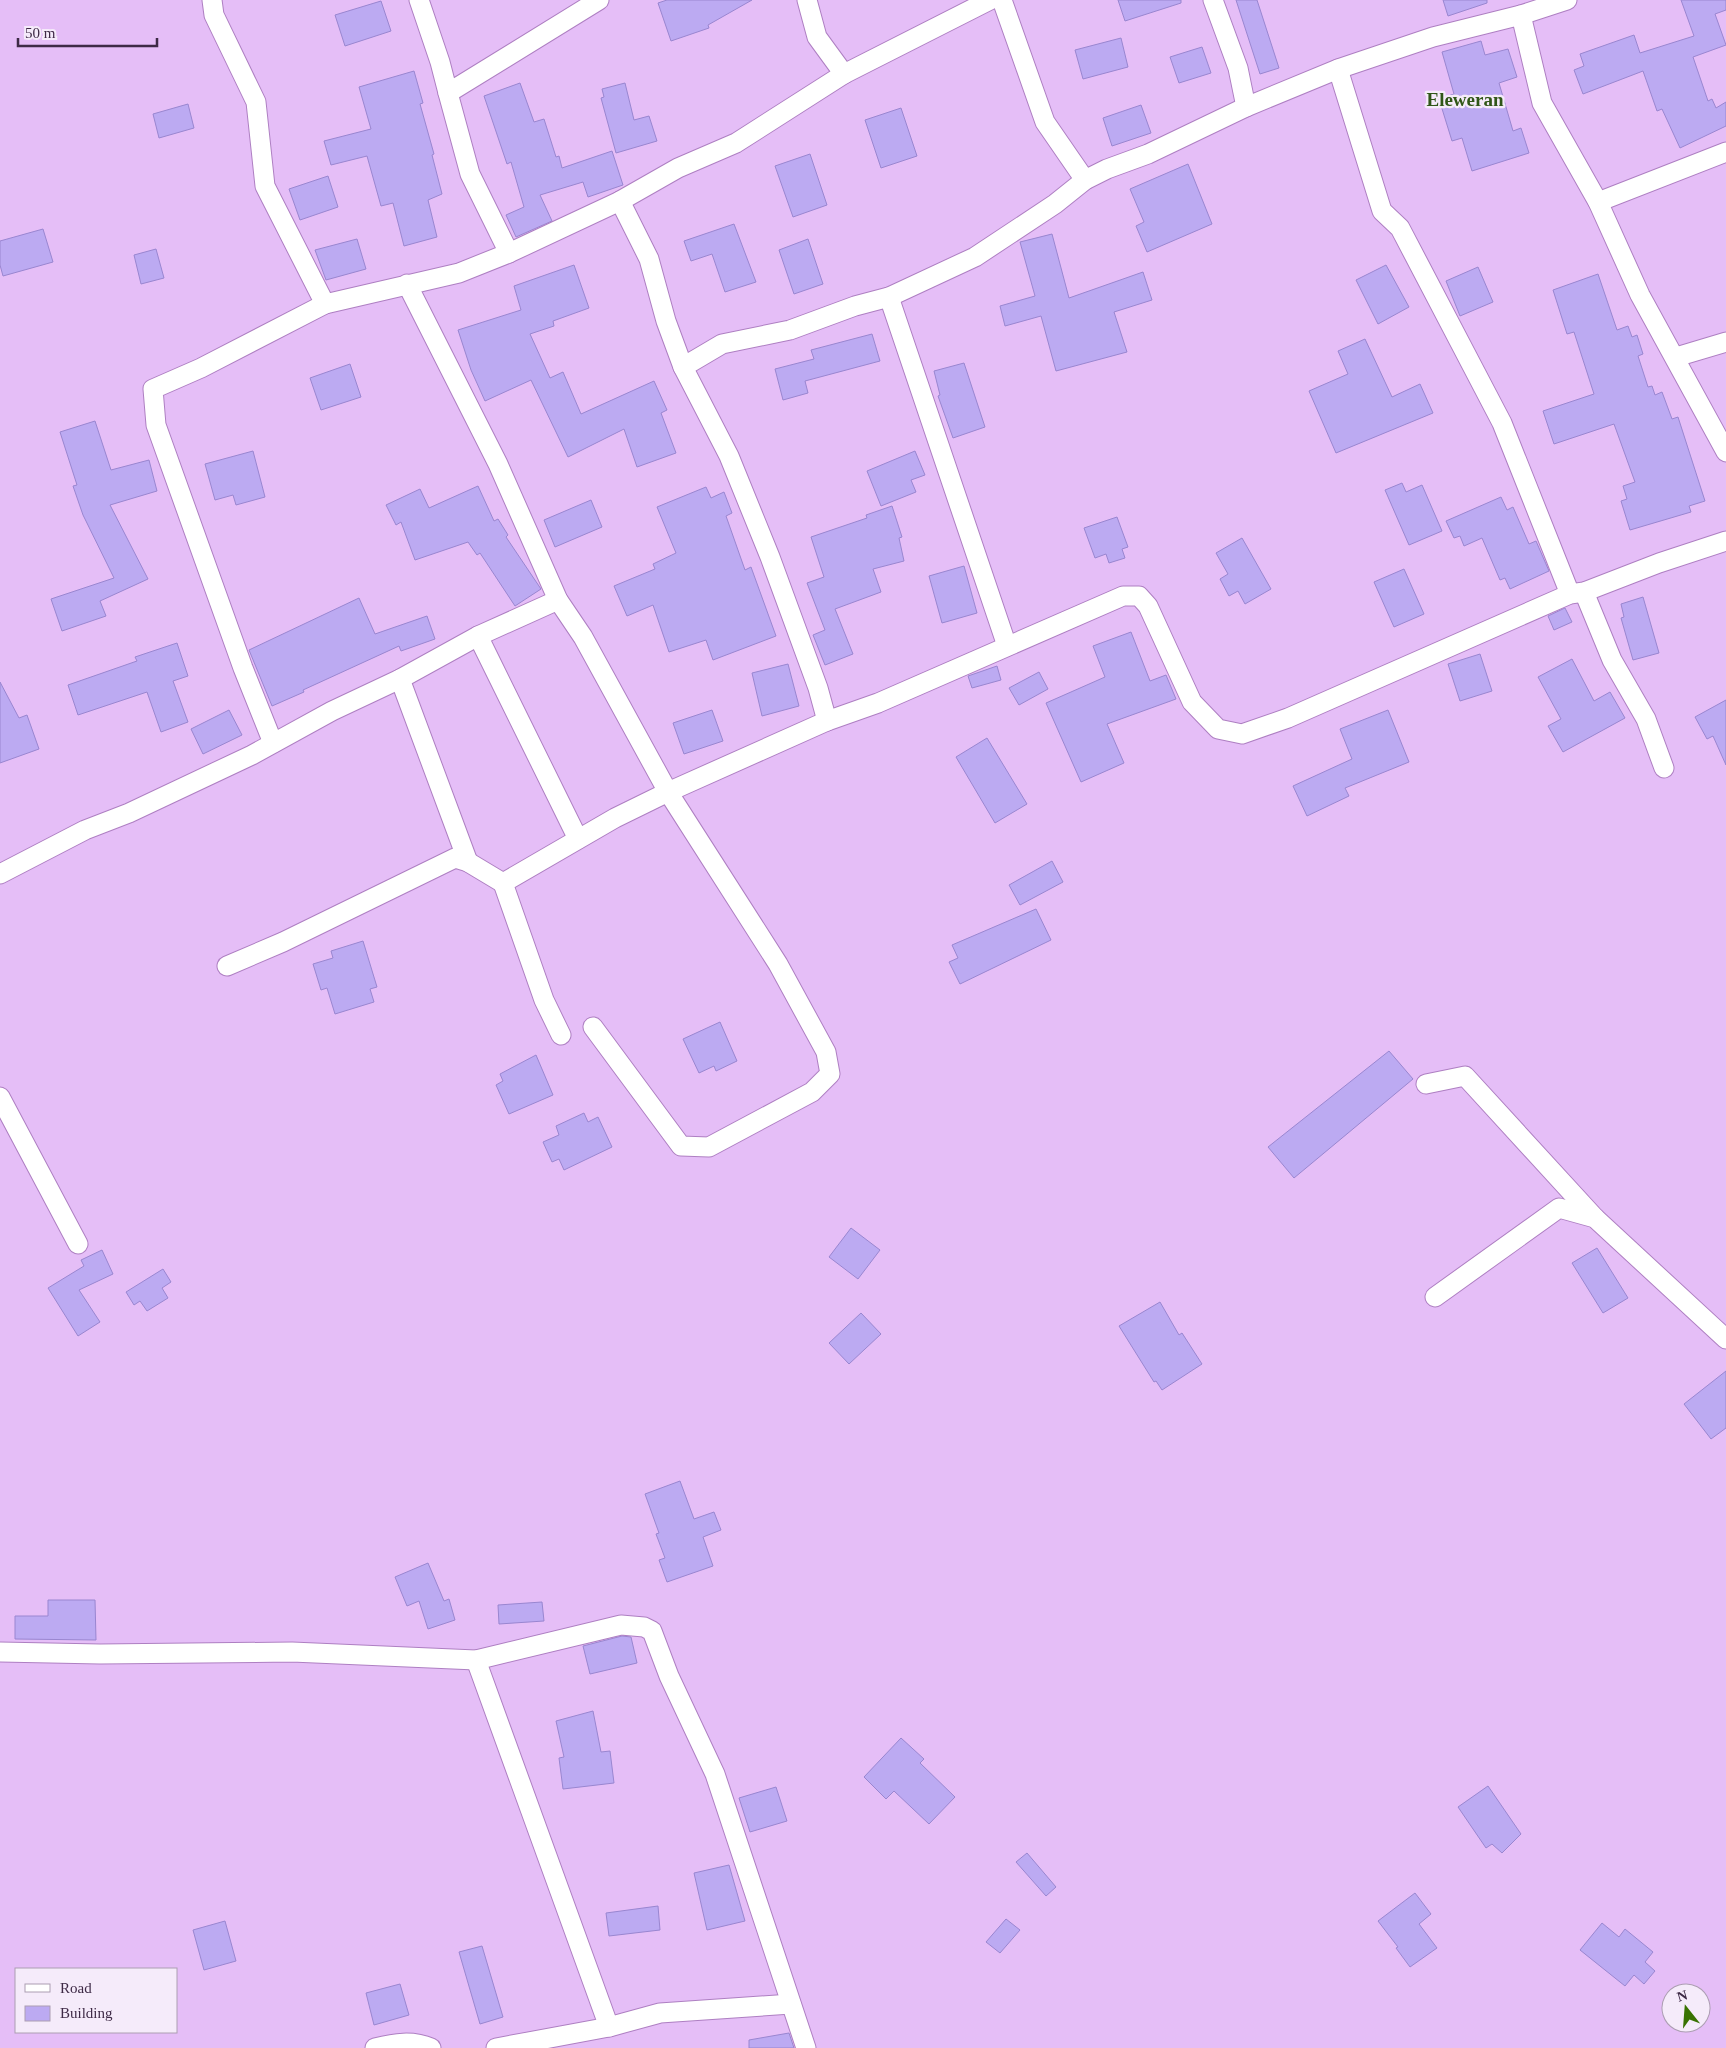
<svg xmlns="http://www.w3.org/2000/svg" width="1726" height="2048" font-family="Georgia,serif">
	<style>
		.building { fill: #bcaaf2; stroke: #9986d0 }
		.lines { fill: none; stroke-linecap: round; stroke-linejoin: round }
		.street-casing { stroke: #ae7fc2; stroke-width: 21 }
		.street { stroke: #fff; stroke-width: 19 }
		.labels { text-anchor: middle; dominant-baseline: central; stroke-width: 4.5; stroke-linejoin: round; paint-order: stroke }
		.quarter-label { font-size: 19px; font-weight: bold; fill: #305618; stroke: #f5ebfa }
	</style>
	<rect width="100%" height="100%" fill="#e5bef7"/>
	<!-- building -->
	<g class="building">
		<polygon points="667,0 752,0 708,25 709,28 671,41 658,3"/>
		<polygon points="1118,0 1181,0 1181,3 1125,21"/>
		<polygon points="1236,0 1257,0 1279,68 1260,74"/>
		<polygon points="1443,0 1487,0 1487,3 1448,16"/>
		<polygon points="1681,0 1726,0 1726,10 1715,14 1726,45 1693,57 1708,101 1712,99 1716,108 1726,102 1726,126 1680,148 1662,109 1657,111 1643,71 1583,94 1574,70 1584,66 1580,54 1634,35 1640,53 1694,36"/>
		<polygon points="381,1 391,31 345,46 335,15"/>
		<polygon points="1121,38 1128,67 1083,79 1075,50"/>
		<polygon points="1481,41 1485,55 1508,49 1517,77 1499,83 1513,131 1521,128 1529,153 1472,171 1462,138 1452,141 1439,99 1454,94 1442,52"/>
		<polygon points="1202,47 1211,73 1179,83 1170,57"/>
		<polygon points="414,71 423,103 420,104 434,154 432,155 442,194 428,200 437,237 404,246 393,203 381,206 367,156 331,165 324,141 371,129 359,87"/>
		<polygon points="520,83 534,122 544,119 556,157 559,156 562,168 612,151 623,185 588,197 583,182 540,195 552,221 516,237 506,215 524,207 511,162 507,164 484,96"/>
		<polygon points="625,83 634,120 649,116 657,141 616,153 601,98 604,97 602,89"/>
		<polygon points="188,104 194,128 159,138 153,114"/>
		<polygon points="1141,105 1151,133 1112,146 1103,118"/>
		<polygon points="901,108 917,156 881,168 865,120"/>
		<polygon points="810,154 827,205 793,217 775,166"/>
		<polygon points="1188,164 1212,224 1147,252 1136,226 1144,222 1130,189"/>
		<polygon points="328,176 338,207 300,220 289,189"/>
		<polygon points="734,224 756,282 725,292 712,254 691,261 684,241"/>
		<polygon points="43,229 53,262 3,276 0,265 0,241"/>
		<polygon points="1052,234 1069,298 1143,272 1152,300 1114,312 1127,352 1056,371 1041,316 1005,326 1000,306 1035,296 1020,242"/>
		<polygon points="357,239 366,269 326,280 315,250"/>
		<polygon points="808,239 823,284 794,294 779,250"/>
		<polygon points="156,249 164,278 141,284 134,255"/>
		<polygon points="574,265 589,308 553,321 554,326 530,334 550,378 563,372 581,414 654,381 667,410 661,413 676,453 637,467 624,429 568,457 531,380 485,401 471,370 458,330 521,310 514,286"/>
		<polygon points="1386,265 1409,307 1378,324 1356,280"/>
		<polygon points="1478,267 1493,302 1460,316 1446,281"/>
		<polygon points="1598,274 1617,330 1628,326 1632,337 1637,335 1643,354 1638,356 1648,387 1652,386 1655,395 1662,392 1672,419 1678,417 1705,501 1689,506 1691,512 1630,530 1621,501 1627,499 1623,486 1635,482 1614,424 1554,444 1543,411 1594,394 1574,332 1567,334 1553,290"/>
		<polygon points="872,334 880,361 805,381 808,393 783,400 775,369 814,359 811,350"/>
		<polygon points="1365,339 1392,397 1420,384 1433,413 1336,453 1309,391 1348,374 1338,351"/>
		<polygon points="964,363 985,427 953,438 938,396 940,395 934,371"/>
		<polygon points="350,364 361,397 321,410 310,378"/>
		<polygon points="95,421 111,470 149,460 157,491 110,505 148,579 100,601 106,616 62,631 51,599 114,578 83,515 73,486 77,485 60,432"/>
		<polygon points="253,451 265,497 236,505 233,495 215,500 205,464"/>
		<polygon points="915,451 925,475 911,480 916,492 881,506 867,471"/>
		<polygon points="1402,483 1406,492 1422,485 1442,531 1409,545 1385,490"/>
		<polygon points="478,486 494,521 498,519 508,535 506,537 541,589 515,606 480,553 477,555 468,542 415,560 401,522 396,525 386,505 420,489 429,508"/>
		<polygon points="706,487 711,498 724,492 732,513 726,516 745,570 751,567 776,636 713,660 706,640 669,652 653,605 627,616 614,586 655,569 653,564 676,553 657,507"/>
		<polygon points="1501,497 1507,510 1513,507 1529,544 1536,541 1549,571 1510,589 1505,578 1500,580 1482,538 1464,546 1460,536 1454,538 1446,521"/>
		<polygon points="591,500 602,527 555,547 544,520"/>
		<polygon points="892,506 902,537 899,538 904,561 873,569 881,592 835,609 853,654 825,665 813,635 825,630 807,583 824,577 811,537 867,518 866,515"/>
		<polygon points="1117,517 1128,547 1122,549 1125,558 1109,563 1106,554 1095,558 1084,528"/>
		<polygon points="1242,538 1271,589 1245,604 1238,591 1229,596 1220,579 1228,574 1216,553"/>
		<polygon points="964,566 977,613 942,623 929,576"/>
		<polygon points="1404,569 1424,614 1394,627 1374,582"/>
		<polygon points="1643,597 1659,653 1633,660 1621,618 1624,617 1621,604"/>
		<polygon points="359,598 375,634 427,616 435,639 401,651 399,646 303,690 304,692 272,706 249,650"/>
		<polygon points="1565,608 1572,622 1554,630 1548,616"/>
		<polygon points="1131,632 1150,681 1166,675 1176,699 1107,724 1124,763 1081,782 1046,703 1105,677 1093,646"/>
		<polygon points="177,643 188,676 173,681 188,722 161,732 147,692 78,715 68,685 137,661 135,657"/>
		<polygon points="1480,654 1492,691 1460,701 1448,664"/>
		<polygon points="1572,659 1594,701 1610,692 1625,718 1563,752 1548,726 1561,719 1538,677"/>
		<polygon points="788,664 799,706 762,716 752,673"/>
		<polygon points="997,666 1001,680 972,688 968,676"/>
		<polygon points="1039,672 1048,689 1019,705 1009,688"/>
		<polygon points="0,682 19,718 27,715 39,749 0,763"/>
		<polygon points="1726,700 1726,765 1713,736 1707,739 1695,717"/>
		<polygon points="229,710 242,735 203,754 191,729"/>
		<polygon points="712,710 723,741 684,754 673,723"/>
		<polygon points="1388,710 1409,762 1345,788 1349,796 1307,816 1293,786 1352,759 1340,729"/>
		<polygon points="987,738 1027,804 995,823 956,757"/>
		<polygon points="1052,861 1063,882 1020,905 1009,885"/>
		<polygon points="1036,909 1051,940 960,984 949,962 958,958 952,945"/>
		<polygon points="363,941 377,987 370,989 374,1002 335,1014 327,988 321,990 313,964 333,958 331,951"/>
		<polygon points="720,1022 737,1061 716,1071 714,1066 699,1073 683,1039"/>
		<polygon points="1389,1051 1413,1079 1294,1178 1268,1147"/>
		<polygon points="536,1055 553,1095 509,1114 496,1085 503,1081 500,1074"/>
		<polygon points="584,1113 588,1122 598,1117 612,1147 564,1170 559,1159 552,1162 543,1142 559,1135 556,1126"/>
		<polygon points="851,1228 880,1250 858,1279 829,1257"/>
		<polygon points="1597,1248 1628,1298 1603,1313 1572,1263"/>
		<polygon points="102,1250 113,1274 79,1290 100,1322 78,1336 48,1288 84,1266 81,1260"/>
		<polygon points="163,1269 171,1282 162,1288 168,1298 147,1311 140,1301 134,1305 126,1292"/>
		<polygon points="1160,1302 1179,1335 1182,1333 1202,1364 1162,1390 1156,1381 1154,1382 1119,1326"/>
		<polygon points="861,1313 881,1334 849,1364 829,1343"/>
		<polygon points="1726,1371 1726,1428 1711,1439 1684,1404"/>
		<polygon points="680,1481 694,1519 714,1512 721,1530 703,1537 713,1566 667,1582 659,1560 665,1558 656,1534 659,1533 645,1494"/>
		<polygon points="428,1563 444,1601 449,1599 455,1620 428,1629 419,1601 407,1606 395,1577"/>
		<polygon points="48,1600 95,1600 96,1640 15,1639 15,1616 48,1616"/>
		<polygon points="542,1602 544,1621 499,1624 498,1605"/>
		<polygon points="622,1636 631,1637 637,1663 590,1674 583,1646"/>
		<polygon points="593,1711 601,1752 610,1751 614,1783 563,1789 559,1758 564,1757 556,1721"/>
		<polygon points="901,1738 924,1759 920,1763 955,1797 929,1824 894,1791 886,1799 864,1777"/>
		<polygon points="1488,1786 1521,1834 1502,1853 1492,1844 1486,1848 1458,1807"/>
		<polygon points="776,1787 787,1821 750,1832 739,1798"/>
		<polygon points="1027,1853 1056,1887 1046,1896 1016,1862"/>
		<polygon points="729,1865 745,1921 707,1930 694,1873"/>
		<polygon points="1415,1893 1431,1914 1419,1924 1437,1948 1410,1967 1396,1948 1398,1947 1378,1921"/>
		<polygon points="658,1906 660,1930 609,1936 606,1913"/>
		<polygon points="1006,1919 1020,1930 1000,1953 986,1942"/>
		<polygon points="225,1921 236,1961 204,1970 193,1930"/>
		<polygon points="1602,1923 1619,1937 1625,1929 1653,1952 1645,1962 1655,1971 1644,1984 1634,1975 1625,1986 1580,1950"/>
		<polygon points="482,1946 503,2017 480,2024 459,1952"/>
		<polygon points="400,1984 409,2015 374,2025 366,1993"/>
		<polygon points="789,2033 794,2048 749,2048 749,2040"/>
	</g>
	<g class="lines">
		<defs>
			<g id="street">
				<polyline points="212,0 214,15 256,102 265,186 325,304 459,273 509,253 620,201 678,168 736,143 844,74 990,0"/>
				<polyline points="419,0 440,62 448,93 599,0"/>
				<polyline points="807,0 817,37 844,74"/>
				<polyline points="1002,0 1045,122 1085,180"/>
				<polyline points="1213,0 1238,68 1246,107"/>
				<polyline points="1521,15 1542,103 1598,202 1640,295 1726,452"/>
				<polyline points="1338,69 1382,211 1400,228 1502,423 1570,594"/>
				<polyline points="448,93 470,174 509,253"/>
				<polyline points="620,201 649,259 666,321 683,367"/>
				<polyline points="1598,202 1726,152"/>
				<polyline points="407,284 498,464 558,600 583,637 668,792 778,964 826,1052 830,1074 812,1092 709,1147 681,1146 593,1027"/>
				<polyline points="889,297 1007,646"/>
				<polyline points="1676,357 1726,342"/>
				<polyline points="1584,592 1612,660 1646,719 1664,768"/>
				<polyline points="478,636 578,839"/>
				<polyline points="400,679 468,862"/>
				<polyline points="827,721 818,688 770,557 729,456 683,367 722,344 790,330 855,306 889,297 975,257 1055,204 1085,180 1107,169 1148,154 1246,107 1338,69 1433,37 1521,15 1567,0"/>
				<polyline points="273,743 243,668 156,425 153,389 201,368 325,304"/>
				<polyline points="0,874 85,830 129,813 252,755 332,711 400,679 478,636 558,600"/>
				<polyline points="227,966 283,942 455,858 468,862 503,883"/>
				<polyline points="561,1035 544,1000 503,883 615,818 668,792 827,721 878,703 1123,596 1139,596 1148,606 1192,702 1218,729 1242,734 1288,718 1570,594 1584,592 1659,563 1726,541"/>
				<polyline points="1426,1084 1465,1076 1595,1218"/>
				<polyline points="0,1097 78,1244"/>
				<polyline points="1435,1297 1559,1208 1595,1218 1726,1339"/>
				<polyline points="0,1652 100,1654 292,1652 476,1660 621,1625 644,1627 652,1631 669,1676 715,1774 806,2048"/>
				<polyline points="476,1660 609,2027"/>
				<path d="M375,2048C395,2043 412,2040 431,2048"/>
				<polyline points="496,2048 609,2027 660,2013 791,2004"/>
			</g>
		</defs>
		<!-- street casing -->
		<use href="#street" class="street-casing"/>
		<!-- street -->
		<use href="#street" class="street"/>
	</g>
	<g class="labels">
		<!-- quarter labels -->
		<g class="quarter-label">
			<text x="1465" y="99">Eleweran</text>
		</g>
	</g>
	<!-- legend -->
	<rect x="15" y="1968" width="162" height="65" fill="#f5ebfa" stroke="#ac9eb2"/>
	<rect x="25" y="1984" width="25" height="8" fill="#ffffff" stroke="#ac9eb2"/>
	<text x="60" y="1993" font-size="15" fill="#3e2a46">Road</text>
	<rect x="25" y="2006" width="25" height="15" fill="#bcaaf2" stroke="#ac9eb2"/>
	<text x="60" y="2018" font-size="15" fill="#3e2a46">Building</text>
	<!-- north arrow -->
	<g transform="translate(1686 2008) rotate(343)"><circle r="24" fill="#f5ebfa" stroke="#ac9eb2"/>
	<path d="M0-4L9 19L0 12L-9 19Z" fill="#397202"/>
	<text y="-8" font-size="14" font-weight="bold" text-anchor="middle" fill="#3e2a46">N</text>
	</g>
	<!-- scale -->
	<path d="M18 38v8h139v-8" fill="none" stroke="#3e2a46" stroke-width="2.5"/>
	<text x="25" y="38" font-size="15" fill="#3e2a46" stroke="#f5ebfa" stroke-width="4" paint-order="stroke">50 m</text>
</svg>
